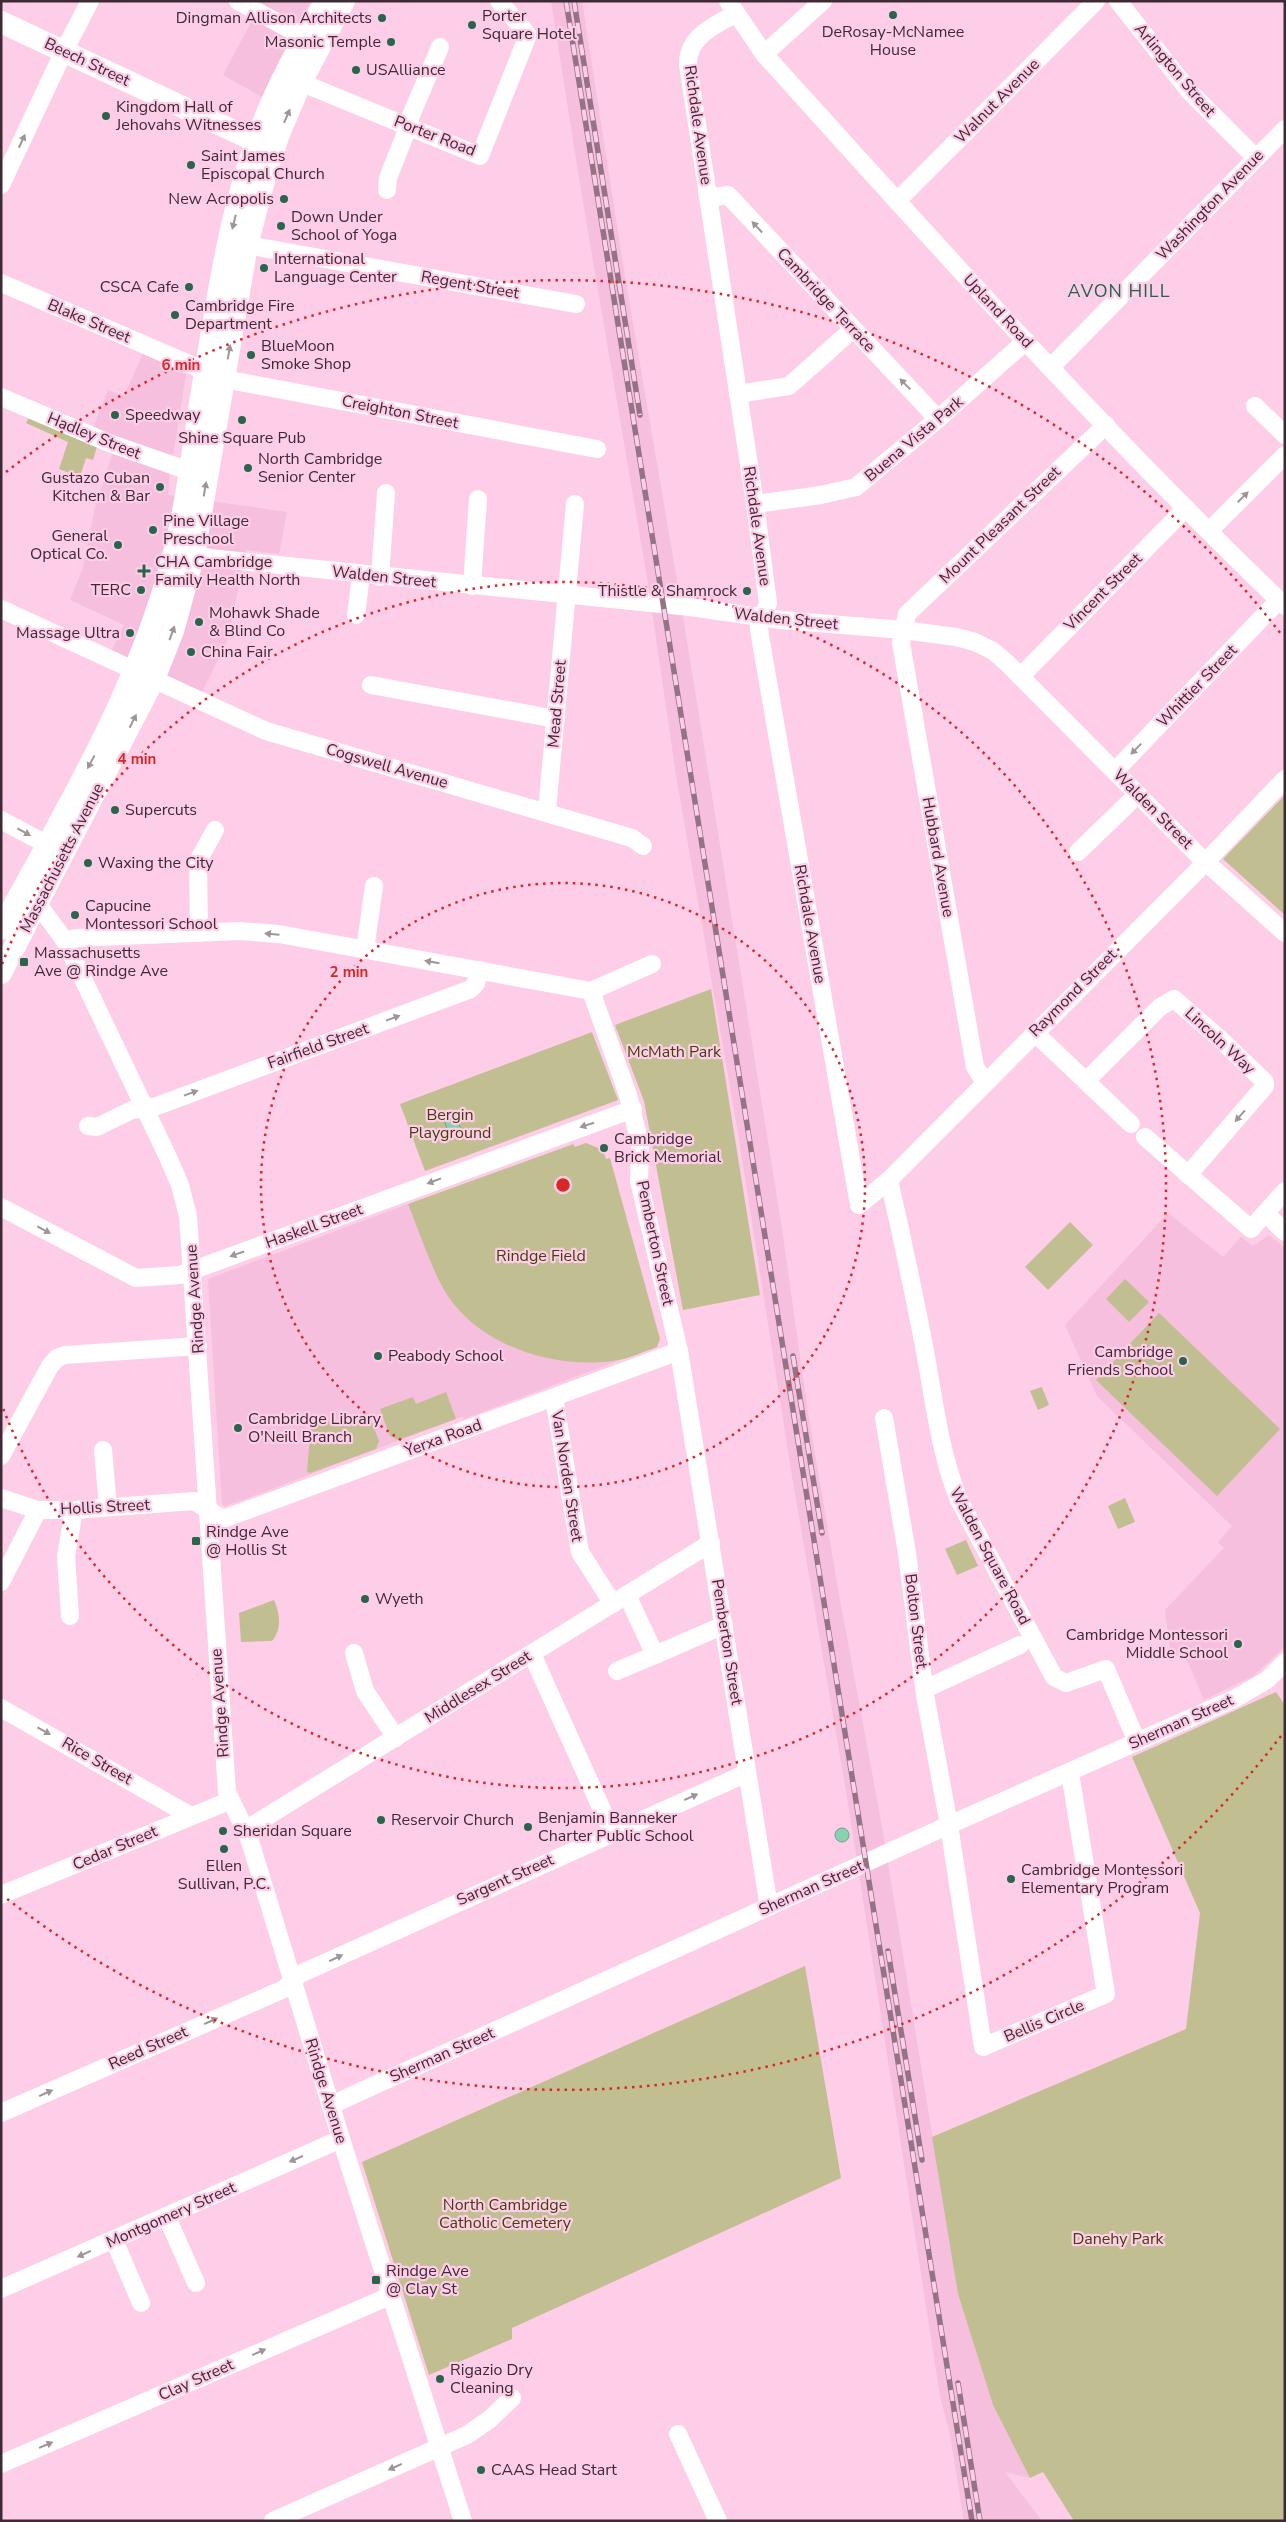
<svg xmlns="http://www.w3.org/2000/svg" width="1286" height="2522" font-family="'Nunito Sans',sans-serif">
	<style>
		.built { fill: #f5bfdd }
		.green { fill: #c1be92 }
		.water { fill: #88d2b2; stroke: #72a08c }
		.lines { fill: none; stroke-linecap: round; stroke-linejoin: round }
		.minor { stroke: #fff; stroke-width: 18 }
		.major { stroke: #fff; stroke-width: 22 }
		.rail-casing { stroke: #947385; stroke-width: 5.5 }
		.rail { stroke: #fecde7; stroke-width: 4; stroke-dasharray: 11; stroke-linecap: butt }
		.oneway { fill: #9e949a }
		.ring { fill: none; stroke: #d62828; stroke-width: 2.5; stroke-dasharray: 2.5 5 }
		.poi-dot { fill: #2a644d; stroke: #fecde7; stroke-width: 2 }
		.labels { text-anchor: middle; dominant-baseline: central; stroke-width: 4.5; stroke-linejoin: round; paint-order: stroke }
		.poi-label { font-size: 16px; fill: #3d2a34; stroke: #fecde7; text-anchor: start }
		.street-label { font-size: 16px; fill: #3d2a34; stroke: #fecde7 }
		.park-label { font-size: 16px; fill: #44400a; stroke: #fecde7 }
		.neighbourhood-label { font-size: 18px; letter-spacing: 1px; fill: #20644b; stroke: #fecde7 }
		.centre { fill: #d62828; stroke: #fecde7; stroke-width: 2.5 }
		.ring-label { font-size: 15px; text-anchor: middle; font-weight: bold; fill: #d62828; stroke: #fecde7; stroke-width: 4.5; stroke-linejoin: round; paint-order: stroke }
	</style>
	<rect width="100%" height="100%" fill="#fecde7"/>
	<!-- built -->
	<g class="built">
		<polygon points="257,1 311,1 297,25 262,97 223,75 261,4"/>
		<polygon points="551,1 582,1 624,271 679,592 781,1222 807,1406 838,1589 883,1832 958,2294 993,2405 1030,2478 1005,2472 1042,2521 964,2521 950,2434 940,2396 848,1803 792,1476 738,1133 676,775 649,590 580,184"/>
		<polygon points="143,354 186,374 173,455 123,440 93,428 108,390 124,396"/>
		<polygon points="113,452 170,468 168,495 287,512 279,554 246,550 228,639 200,696 111,652 124,625 70,600 83,567 95,508"/>
		<polygon points="408,1204 443,1288 463,1314 475,1325 507,1344 549,1358 586,1362 625,1358 464,1419 463,1416 256,1495 225,1506 222,1504 208,1279"/>
		<polygon points="1168,1213 1223,1257 1241,1237 1253,1246 1269,1235 1285,1248 1285,1647 1253,1676 1204,1700 1184,1653 1171,1658 1165,1610 1224,1548 1218,1542 1232,1526 1097,1396 1065,1325"/>
	</g>
	<!-- green -->
	<g class="green">
		<polygon points="29,418 97,446 93,460 86,458 80,477 59,469 68,442 26,423"/>
		<polygon points="1285,795 1285,915 1223,859"/>
		<polygon points="711,989 760,1295 683,1310 644,1101 615,1025"/>
		<polygon points="592,1032 618,1100 425,1171 400,1104"/>
		<path d="M586,1143L603,1150L606,1159L610,1158L660,1339L657,1347C643,1352 628,1359 613,1361C552,1369 475,1345 443,1288C429,1262 419,1231 408,1204L571,1145L573,1144L575,1147Z"/>
		<polygon points="1070,1222 1093,1245 1048,1290 1025,1267"/>
		<polygon points="1125,1279 1149,1302 1129,1322 1106,1299"/>
		<polygon points="1159,1313 1280,1429 1217,1496 1096,1380"/>
		<polygon points="1042,1387 1049,1405 1038,1410 1030,1391"/>
		<polygon points="446,1392 456,1419 398,1440 390,1436 380,1409 413,1397 416,1404"/>
		<polygon points="368,1413 379,1441 376,1449 310,1473 307,1472 311,1424 327,1419 331,1426"/>
		<polygon points="1125,1498 1135,1522 1118,1529 1108,1506"/>
		<polygon points="966,1540 978,1566 957,1575 945,1549"/>
		<path d="M274,1600C280,1614 282,1628 272,1641L241,1642L239,1613Z"/>
		<polygon points="1276,1692 1285,1705 1285,2521 1074,2521 1043,2472 1030,2478 993,2405 958,2294 932,2137 1186,2029 1200,1913 1132,1757"/>
		<polygon points="805,1966 841,2178 512,2328 512,2339 429,2375 362,2162"/>
	</g>
	<!-- water -->
	<g class="water">
		<polygon points="455,1113 462,1132 450,1137 443,1117"/>
		<circle cx="842" cy="1835" r="7"/>
	</g>
	<g class="lines">
		<!-- minor -->
		<g class="minor">
			<polyline points="238,1 304,37"/>
			<path d="M728,1L764,54C934,242 1102,431 1285,606"/>
			<polyline points="1118,1 1190,92 1256,158"/>
			<path d="M735,14C714,26 687,37 688,65L755,504L768,603L759,627L760,636L859,1205L889,1180L1197,871L1285,779"/>
			<polyline points="764,54 823,1"/>
			<polyline points="290,78 480,156 528,35 499,1"/>
			<polyline points="407,125 440,47"/>
			<polyline points="1,185 64,51 90,1"/>
			<polyline points="387,190 388,178 409,125"/>
			<polyline points="708,198 728,195 938,419"/>
			<polyline points="897,201 1096,1"/>
			<polyline points="247,245 576,304"/>
			<polyline points="1,283 224,379 597,449"/>
			<polyline points="1051,367 1285,129"/>
			<polyline points="738,394 789,386 852,330"/>
			<polyline points="1,397 109,443 189,471"/>
			<polyline points="1255,406 1285,435"/>
			<polyline points="755,504 821,495 856,487 938,419 1026,341"/>
			<polyline points="1209,531 1285,455"/>
			<polyline points="183,551 210,558 690,607 781,620 903,630 956,637 975,642 993,651 1007,663 1198,855 1285,933"/>
			<polyline points="380,577 386,493"/>
			<polyline points="472,586 478,499"/>
			<polyline points="1,609 266,731 632,838 643,846"/>
			<polyline points="356,615 361,575"/>
			<polyline points="1021,676 1186,508"/>
			<polyline points="371,685 556,719"/>
			<polyline points="1115,771 1279,600"/>
			<polyline points="547,811 575,504"/>
			<polyline points="1,820 46,844"/>
			<polyline points="1078,852 1138,794"/>
			<polyline points="28,896 38,904 65,941 167,1155 180,1185 188,1216 227,1792 249,1838 341,2139 463,2521"/>
			<polyline points="199,933 198,861 215,830"/>
			<polyline points="65,941 76,938 239,931 279,934 591,991 628,1095 640,1144 639,1181 679,1351 769,1907"/>
			<polyline points="365,950 374,886"/>
			<polyline points="591,991 652,964"/>
			<polyline points="1034,1032 1131,1124"/>
			<polyline points="1086,1081 1160,1007 1174,999 1219,1038 1265,1082 1265,1086 1188,1175"/>
			<polyline points="985,1082 975,1067 901,643 907,614 1106,425"/>
			<polyline points="88,1126 97,1127 132,1110 157,1106 471,989 476,983 480,970"/>
			<polyline points="1145,1137 1251,1229 1285,1191"/>
			<path d="M889,1180C902,1237 914,1294 925,1351C934,1401 940,1453 959,1500L1054,1677L1066,1683L1106,1669L1137,1742"/>
			<polyline points="1,1207 136,1278 180,1275 633,1109"/>
			<polyline points="1265,1213 1285,1232"/>
			<polyline points="554,1398 580,1552 613,1604"/>
			<polyline points="884,1418 907,1553 925,1695 949,1825 983,2047 1106,1994 1070,1773"/>
			<polyline points="103,1450 108,1507"/>
			<polyline points="1,1456 50,1366 57,1358 65,1355 198,1346"/>
			<polyline points="1,1498 38,1510 74,1510 194,1501 223,1519 679,1351"/>
			<polyline points="1,1582 38,1510"/>
			<polyline points="627,1595 655,1655 724,1625"/>
			<polyline points="70,1616 66,1556 74,1510"/>
			<polyline points="354,1653 365,1691 396,1738"/>
			<polyline points="532,1654 612,1832"/>
			<polyline points="617,1671 655,1655"/>
			<polyline points="925,1689 1020,1645"/>
			<polyline points="1,1708 191,1816"/>
			<polyline points="245,1830 711,1543"/>
			<polyline points="1,1895 229,1801"/>
			<polyline points="331,2105 949,1825 1236,1698 1267,1680 1285,1662"/>
			<polyline points="1,2113 284,1989 300,1974 747,1773"/>
			<polyline points="167,2217 196,2283"/>
			<polyline points="114,2240 141,2303"/>
			<polyline points="1,2289 341,2139"/>
			<polyline points="678,2434 718,2521"/>
			<polyline points="1,2464 390,2296"/>
			<polyline points="273,2521 467,2435 490,2419 512,2398"/>
		</g>
		<!-- major -->
		<g class="major">
			<polyline points="1,22 270,148"/>
			<path d="M1,929C65,812 136,694 171,564C188,502 194,436 205,373C218,295 230,214 257,139C274,91 299,45 326,1"/>
			<polyline points="1,973 154,679 173,631 194,554 247,245 266,173 279,134 301,82 344,1"/>
		</g>
		<defs>
			<g id="rail">
				<polyline points="566,1 972,2521"/>
				<polyline points="574,1 640,415"/>
				<polyline points="793,1356 822,1533"/>
				<polyline points="888,1951 922,2160"/>
				<polyline points="958,2383 980,2521"/>
			</g>
		</defs>
		<!-- rail casing -->
		<use href="#rail" class="rail-casing"/>
		<!-- rail -->
		<use href="#rail" class="rail"/>
	</g>
	<!-- one-way arrows -->
	<defs><path id="oneway-solid" d="M-6-.8H1V-3.2L6.5 0L1 3.2V.8H-6Z" transform="scale(1.25)"/></defs>
	<g class="oneway">
		<use href="#oneway-solid" transform="translate(287 116) rotate(-67)"/>
		<use href="#oneway-solid" transform="translate(22 141) rotate(-65)"/>
		<use href="#oneway-solid" transform="translate(234 222) rotate(104)"/>
		<use href="#oneway-solid" transform="translate(757 227) rotate(-133)"/>
		<use href="#oneway-solid" transform="translate(229 352) rotate(-80)"/>
		<use href="#oneway-solid" transform="translate(905 384) rotate(-134)"/>
		<use href="#oneway-solid" transform="translate(205 489) rotate(-80)"/>
		<use href="#oneway-solid" transform="translate(1243 497) rotate(-45)"/>
		<use href="#oneway-solid" transform="translate(172 633) rotate(-70)"/>
		<use href="#oneway-solid" transform="translate(133 721) rotate(-63)"/>
		<use href="#oneway-solid" transform="translate(1136 749) rotate(134)"/>
		<use href="#oneway-solid" transform="translate(91 762) rotate(118)"/>
		<use href="#oneway-solid" transform="translate(24 832) rotate(29)"/>
		<use href="#oneway-solid" transform="translate(272 934) rotate(-175)"/>
		<use href="#oneway-solid" transform="translate(432 962) rotate(-170)"/>
		<use href="#oneway-solid" transform="translate(393 1018) rotate(-20)"/>
		<use href="#oneway-solid" transform="translate(191 1093) rotate(-20)"/>
		<use href="#oneway-solid" transform="translate(1240 1116) rotate(131)"/>
		<use href="#oneway-solid" transform="translate(587 1125) rotate(162)"/>
		<use href="#oneway-solid" transform="translate(434 1181) rotate(159)"/>
		<use href="#oneway-solid" transform="translate(44 1230) rotate(28)"/>
		<use href="#oneway-solid" transform="translate(237 1254) rotate(161)"/>
		<use href="#oneway-solid" transform="translate(44 1731) rotate(29)"/>
		<use href="#oneway-solid" transform="translate(691 1797) rotate(-24)"/>
		<use href="#oneway-solid" transform="translate(336 1958) rotate(-25)"/>
		<use href="#oneway-solid" transform="translate(211 2021) rotate(-24)"/>
		<use href="#oneway-solid" transform="translate(46 2093) rotate(-24)"/>
		<use href="#oneway-solid" transform="translate(296 2159) rotate(156)"/>
		<use href="#oneway-solid" transform="translate(84 2254) rotate(156)"/>
		<use href="#oneway-solid" transform="translate(259 2352) rotate(-24)"/>
		<use href="#oneway-solid" transform="translate(46 2445) rotate(-23)"/>
		<use href="#oneway-solid" transform="translate(395 2467) rotate(156)"/>
	</g>
	<!-- distance rings -->
	<g class="ring">
		<circle cx="563" cy="1185" r="302"/>
		<path d="M2 964A603 603 0 1 1 2 1406"/>
		<path d="M1281 1736A905 905 0 0 1 6 1898M6 472A905 905 0 0 1 1281 634"/>
	</g>
	<!-- markers -->
	<g class="poi-dot">
		<circle cx="893" cy="15" r="5"/>
		<circle cx="382" cy="18" r="5"/>
		<circle cx="472" cy="25" r="5"/>
		<circle cx="391" cy="42" r="5"/>
		<circle cx="356" cy="70" r="5"/>
		<circle cx="106" cy="116" r="5"/>
		<circle cx="191" cy="165" r="5"/>
		<circle cx="284" cy="199" r="5"/>
		<circle cx="281" cy="226" r="5"/>
		<circle cx="264" cy="268" r="5"/>
		<circle cx="189" cy="287" r="5"/>
		<circle cx="175" cy="315" r="5"/>
		<circle cx="251" cy="355" r="5"/>
		<circle cx="115" cy="415" r="5"/>
		<circle cx="242" cy="420" r="5"/>
		<circle cx="248" cy="468" r="5"/>
		<circle cx="160" cy="487" r="5"/>
		<circle cx="153" cy="530" r="5"/>
		<circle cx="118" cy="545" r="5"/>
		<path d="M141.5 563.5h5v5h5v5h-5v5h-5v-5h-5v-5h5z"/>
		<circle cx="141" cy="590" r="5"/>
		<circle cx="747" cy="591" r="5"/>
		<circle cx="199" cy="622" r="5"/>
		<circle cx="130" cy="633" r="5"/>
		<circle cx="191" cy="652" r="5"/>
		<circle cx="115" cy="810" r="5"/>
		<circle cx="88" cy="863" r="5"/>
		<circle cx="75" cy="915" r="5"/>
		<rect x="19" y="957" width="10" height="10" rx="2.5"/>
		<circle cx="604" cy="1148" r="5"/>
		<circle cx="378" cy="1356" r="5"/>
		<circle cx="1183" cy="1361" r="5"/>
		<circle cx="238" cy="1428" r="5"/>
		<rect x="191" y="1536" width="10" height="10" rx="2.5"/>
		<circle cx="365" cy="1599" r="5"/>
		<circle cx="1238" cy="1644" r="5"/>
		<circle cx="381" cy="1820" r="5"/>
		<circle cx="528" cy="1827" r="5"/>
		<circle cx="223" cy="1831" r="5"/>
		<circle cx="224" cy="1849" r="5"/>
		<circle cx="1011" cy="1879" r="5"/>
		<rect x="371" y="2275" width="10" height="10" rx="2.5"/>
		<circle cx="440" cy="2379" r="5"/>
		<circle cx="481" cy="2470" r="5"/>
	</g>
	<g class="labels">
		<!-- poi labels -->
		<g class="poi-label">
			<text x="482" y="16">Porter<tspan x="482" dy="18">Square Hotel</tspan></text>
			<text x="372" y="18" text-anchor="end">Dingman Allison Architects</text>
			<text x="893" y="32" text-anchor="middle">DeRosay-McNamee<tspan x="893" dy="18">House</tspan></text>
			<text x="381" y="42" text-anchor="end">Masonic Temple</text>
			<text x="366" y="70">USAlliance</text>
			<text x="116" y="107">Kingdom Hall of<tspan x="116" dy="18">Jehovahs Witnesses</tspan></text>
			<text x="201" y="156">Saint James<tspan x="201" dy="18">Episcopal Church</tspan></text>
			<text x="274" y="199" text-anchor="end">New Acropolis</text>
			<text x="291" y="217">Down Under<tspan x="291" dy="18">School of Yoga</tspan></text>
			<text x="274" y="259">International<tspan x="274" dy="18">Language Center</tspan></text>
			<text x="179" y="287" text-anchor="end">CSCA Cafe</text>
			<text x="185" y="306">Cambridge Fire<tspan x="185" dy="18">Department</tspan></text>
			<text x="261" y="346">BlueMoon<tspan x="261" dy="18">Smoke Shop</tspan></text>
			<text x="125" y="415">Speedway</text>
			<text x="242" y="438" text-anchor="middle">Shine Square Pub</text>
			<text x="258" y="459">North Cambridge<tspan x="258" dy="18">Senior Center</tspan></text>
			<text x="150" y="478" text-anchor="end">Gustazo Cuban<tspan x="150" dy="18">Kitchen &amp; Bar</tspan></text>
			<text x="163" y="521">Pine Village<tspan x="163" dy="18">Preschool</tspan></text>
			<text x="108" y="536" text-anchor="end">General<tspan x="108" dy="18">Optical Co.</tspan></text>
			<text x="155" y="562">CHA Cambridge<tspan x="155" dy="18">Family Health North</tspan></text>
			<text x="131" y="590" text-anchor="end">TERC</text>
			<text x="737" y="591" text-anchor="end">Thistle &amp; Shamrock</text>
			<text x="209" y="613">Mohawk Shade<tspan x="209" dy="18">&amp; Blind Co</tspan></text>
			<text x="120" y="633" text-anchor="end">Massage Ultra</text>
			<text x="201" y="652">China Fair</text>
			<text x="125" y="810">Supercuts</text>
			<text x="98" y="863">Waxing the City</text>
			<text x="85" y="906">Capucine<tspan x="85" dy="18">Montessori School</tspan></text>
			<text x="34" y="953">Massachusetts<tspan x="34" dy="18">Ave @ Rindge Ave</tspan></text>
			<text x="614" y="1139">Cambridge<tspan x="614" dy="18">Brick Memorial</tspan></text>
			<text x="1173" y="1352" text-anchor="end">Cambridge<tspan x="1173" dy="18">Friends School</tspan></text>
			<text x="388" y="1356">Peabody School</text>
			<text x="248" y="1419">Cambridge Library<tspan x="248" dy="18">O'Neill Branch</tspan></text>
			<text x="206" y="1532">Rindge Ave<tspan x="206" dy="18">@ Hollis St</tspan></text>
			<text x="375" y="1599">Wyeth</text>
			<text x="1228" y="1635" text-anchor="end">Cambridge Montessori<tspan x="1228" dy="18">Middle School</tspan></text>
			<text x="538" y="1818">Benjamin Banneker<tspan x="538" dy="18">Charter Public School</tspan></text>
			<text x="391" y="1820">Reservoir Church</text>
			<text x="233" y="1831">Sheridan Square</text>
			<text x="224" y="1866" text-anchor="middle">Ellen<tspan x="224" dy="18">Sullivan, P.C.</tspan></text>
			<text x="1021" y="1870">Cambridge Montessori<tspan x="1021" dy="18">Elementary Program</tspan></text>
			<text x="386" y="2271">Rindge Ave<tspan x="386" dy="18">@ Clay St</tspan></text>
			<text x="450" y="2370">Rigazio Dry<tspan x="450" dy="18">Cleaning</tspan></text>
			<text x="491" y="2470">CAAS Head Start</text>
		</g>
		<!-- street labels -->
		<g class="street-label">
			<text transform="translate(87 62) rotate(25)">Beech Street</text>
			<text transform="translate(1175 70) rotate(50)">Arlington Street</text>
			<text transform="translate(997 101) rotate(-45)">Walnut Avenue</text>
			<text transform="translate(698 125) rotate(82)">Richdale Avenue</text>
			<text transform="translate(435 136) rotate(21)">Porter Road</text>
			<text transform="translate(1210 205) rotate(-46)">Washington Avenue</text>
			<text transform="translate(470 285) rotate(10)">Regent Street</text>
			<text transform="translate(826 300) rotate(47)">Cambridge Terrace</text>
			<text transform="translate(998 311) rotate(47)">Upland Road</text>
			<text transform="translate(89 321) rotate(23)">Blake Street</text>
			<text transform="translate(400 412) rotate(11)">Creighton Street</text>
			<text transform="translate(94 436) rotate(22)">Hadley Street</text>
			<text transform="translate(914 439) rotate(-40)">Buena Vista Park</text>
			<text transform="translate(1000 525) rotate(-44)">Mount Pleasant Street</text>
			<text transform="translate(757 526) rotate(82)">Richdale Avenue</text>
			<text transform="translate(384 577) rotate(6)">Walden Street</text>
			<text transform="translate(1103 592) rotate(-45)">Vincent Street</text>
			<text transform="translate(786 619) rotate(6)">Walden Street</text>
			<text transform="translate(1197 686) rotate(-46)">Whittier Street</text>
			<text transform="translate(557 704) rotate(-85)">Mead Street</text>
			<text transform="translate(387 766) rotate(16)">Cogswell Avenue</text>
			<text transform="translate(1153 809) rotate(45)">Walden Street</text>
			<text transform="translate(938 857) rotate(80)">Hubbard Avenue</text>
			<text transform="translate(62 858) rotate(-63)">Massachusetts Avenue</text>
			<text transform="translate(810 924) rotate(80)">Richdale Avenue</text>
			<text transform="translate(1073 993) rotate(-45)">Raymond Street</text>
			<text transform="translate(1220 1041) rotate(43)">Lincoln Way</text>
			<text transform="translate(318 1046) rotate(-20)">Fairfield Street</text>
			<text transform="translate(314 1226) rotate(-20)">Haskell Street</text>
			<text transform="translate(655 1243) rotate(78)">Pemberton Street</text>
			<text transform="translate(195 1299) rotate(-94)">Rindge Avenue</text>
			<text transform="translate(443 1438) rotate(-20)">Yerxa Road</text>
			<text transform="translate(567 1476) rotate(81)">Van Norden Street</text>
			<text transform="translate(105 1507) rotate(-3)">Hollis Street</text>
			<text transform="translate(990 1556) rotate(62)">Walden Square Road</text>
			<text transform="translate(916 1621) rotate(83)">Bolton Street</text>
			<text transform="translate(727 1642) rotate(81)">Pemberton Street</text>
			<text transform="translate(478 1687) rotate(-32)">Middlesex Street</text>
			<text transform="translate(220 1703) rotate(-94)">Rindge Avenue</text>
			<text transform="translate(1181 1722) rotate(-24)">Sherman Street</text>
			<text transform="translate(97 1761) rotate(30)">Rice Street</text>
			<text transform="translate(115 1848) rotate(-23)">Cedar Street</text>
			<text transform="translate(505 1880) rotate(-24)">Sargent Street</text>
			<text transform="translate(811 1888) rotate(-24)">Sherman Street</text>
			<text transform="translate(1044 2021) rotate(-23)">Bellis Circle</text>
			<text transform="translate(148 2048) rotate(-24)">Reed Street</text>
			<text transform="translate(442 2055) rotate(-24)">Sherman Street</text>
			<text transform="translate(326 2091) rotate(73)">Rindge Avenue</text>
			<text transform="translate(171 2215) rotate(-24)">Montgomery Street</text>
			<text transform="translate(196 2380) rotate(-24)">Clay Street</text>
		</g>
		<!-- park labels -->
		<g class="park-label">
			<text x="674" y="1052">McMath Park</text>
			<text x="450" y="1115">Bergin<tspan x="450" dy="18">Playground</tspan></text>
			<text x="541" y="1256">Rindge Field</text>
			<text x="505" y="2205">North Cambridge<tspan x="505" dy="18">Catholic Cemetery</tspan></text>
			<text x="1118" y="2239">Danehy Park</text>
		</g>
		<!-- neighbourhood labels -->
		<g class="neighbourhood-label">
			<text x="1119" y="291">AVON HILL</text>
		</g>
	</g>
	<circle cx="563" cy="1185" r="8" class="centre"/>
	<g class="ring-label">
		<text x="181" y="370">6 min</text>
		<text x="137" y="764">4 min</text>
		<text x="349" y="977">2 min</text>
	</g>
	<!-- border -->
	<rect width="1286" height="2522" fill="none" stroke="#3d2a34" stroke-width="5"/>
</svg>
